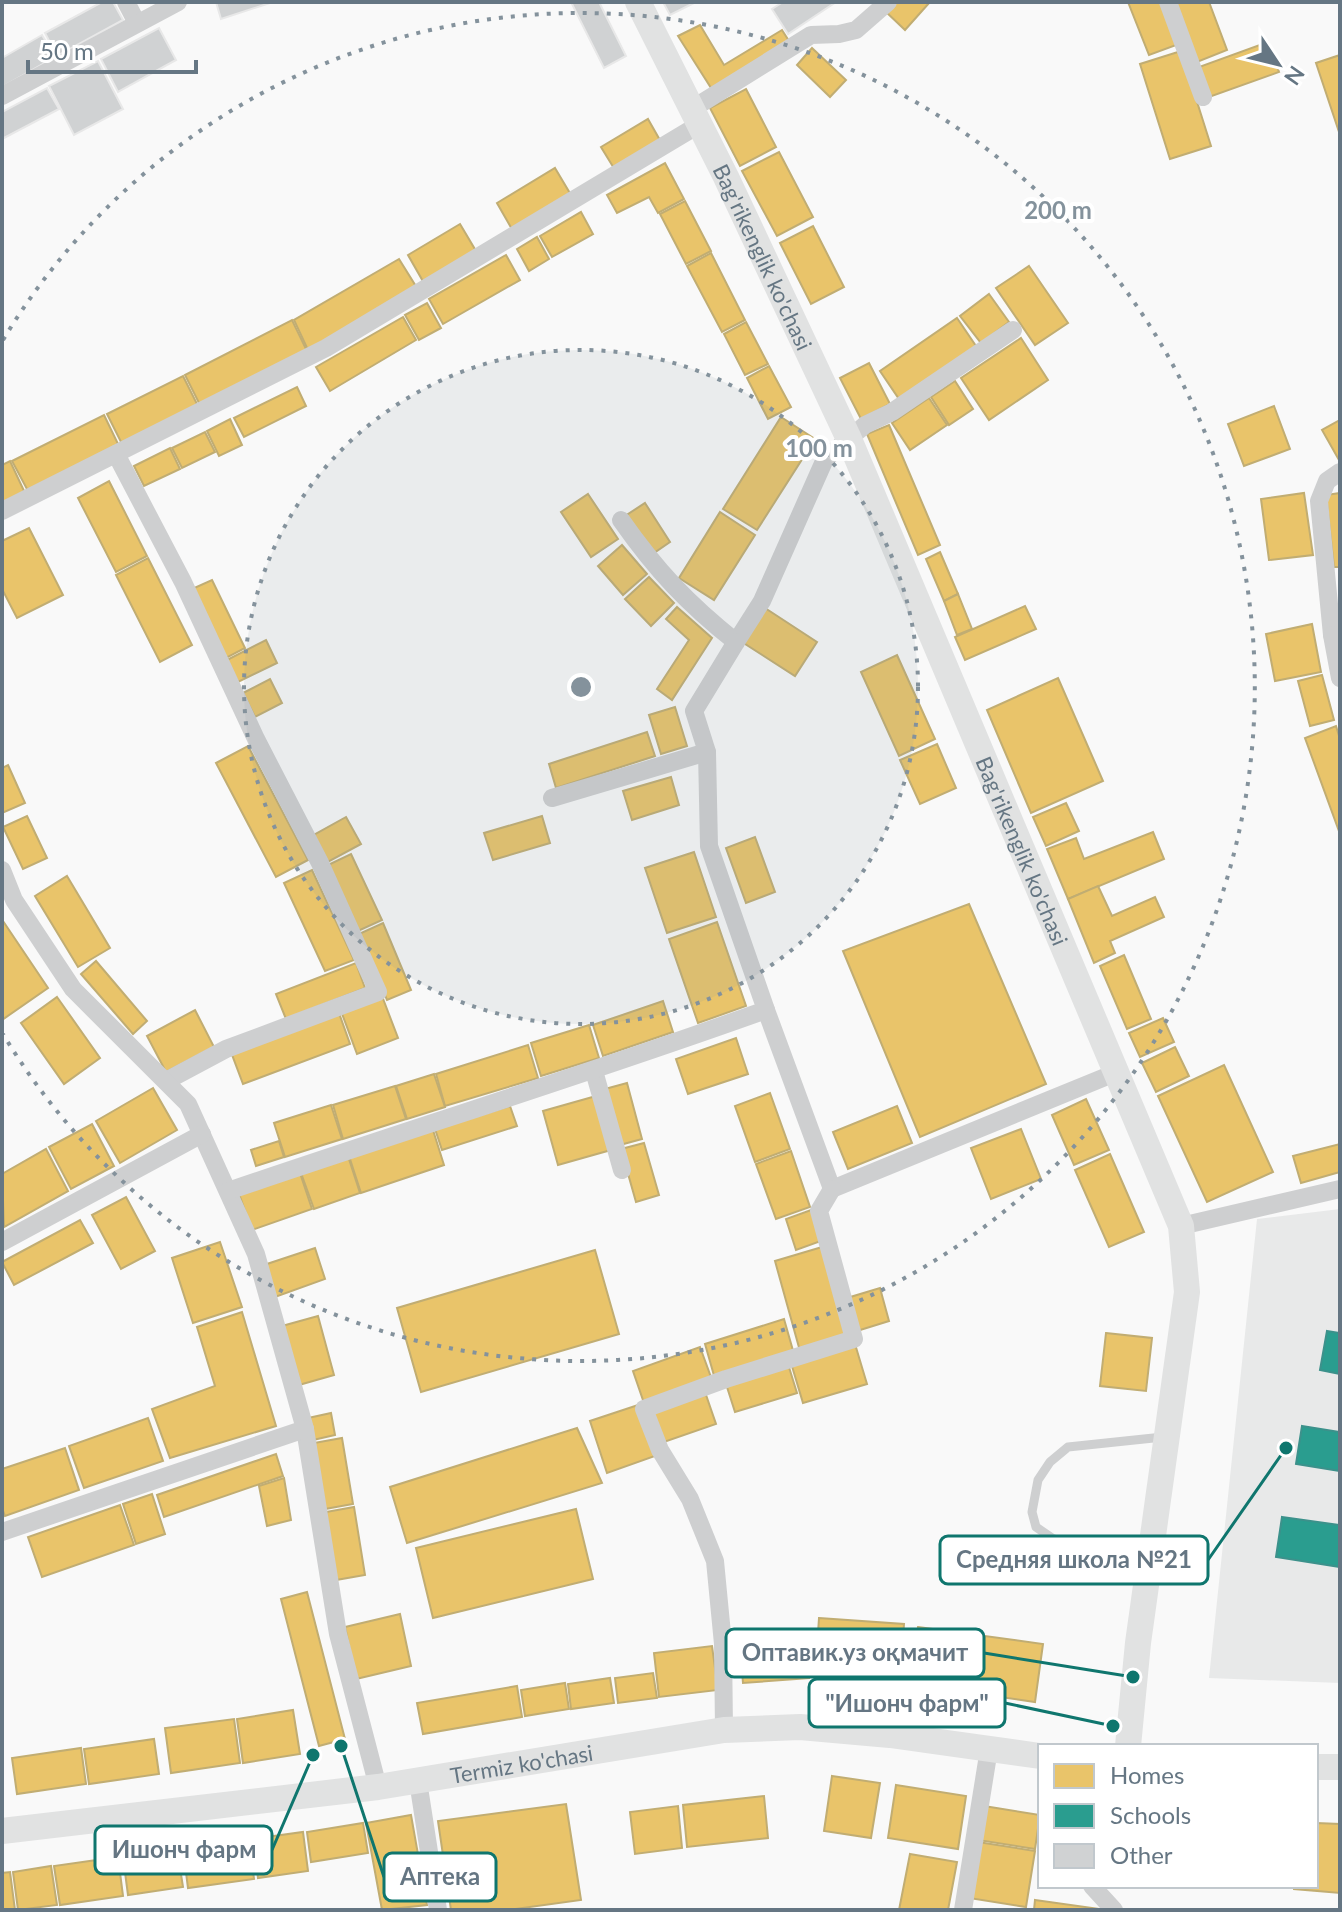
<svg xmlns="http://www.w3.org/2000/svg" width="1342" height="1912" font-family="Lato,sans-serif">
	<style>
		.built { fill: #e8e9e9 }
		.homes { fill: #e9c46a; stroke: #c1ad72; stroke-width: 2 }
		.schools { fill: #2a9d8f; stroke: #3c918b; stroke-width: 2 }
		.building { fill: #d0d2d3; stroke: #e8e8e8; stroke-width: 2 }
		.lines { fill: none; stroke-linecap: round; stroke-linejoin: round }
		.lane { stroke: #cecfd0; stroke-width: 9 }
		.street { stroke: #cecfd0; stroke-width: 18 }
		.secondary { stroke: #e1e2e2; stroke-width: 26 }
		.ring { fill: none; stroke: #84929c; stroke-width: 4; stroke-dasharray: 4 8 }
		.labels { text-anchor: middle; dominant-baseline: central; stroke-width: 8; stroke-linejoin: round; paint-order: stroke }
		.street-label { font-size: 22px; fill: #657683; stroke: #fff }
		.centre { fill: #84929c; stroke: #fff; stroke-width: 4 }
		.ring-label { font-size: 24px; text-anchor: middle; font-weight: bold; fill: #84929c; stroke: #fff; stroke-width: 8; stroke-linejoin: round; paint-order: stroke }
		.leader { fill: none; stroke: #0f766e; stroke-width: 3 }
		.callout-dot { fill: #0f766e; stroke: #fff; stroke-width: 3 }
		.callout { fill: #fff; stroke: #0f766e; stroke-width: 3 }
		.callout-label { font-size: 24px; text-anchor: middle; font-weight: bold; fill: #657683 }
	</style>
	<rect width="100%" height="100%" fill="#f9f9f9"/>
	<!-- built -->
	<polygon class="built" points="1340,1209 1340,1683 1209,1678 1257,1219"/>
	<!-- homes -->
	<g class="homes">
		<polygon points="893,2 930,2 905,30 885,11"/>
		<polygon points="1128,2 1163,2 1179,44 1149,55"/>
		<polygon points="1175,2 1209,2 1227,50 1197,62"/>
		<polygon points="700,25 724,65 782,30 789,41 713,91 678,36"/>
		<polygon points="1268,42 1279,72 1209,97 1199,67"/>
		<polygon points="812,48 846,80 830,97 797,65"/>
		<polygon points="1181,51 1211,146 1170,159 1140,64"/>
		<polygon points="1340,55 1340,131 1339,132 1316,63"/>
		<polygon points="746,89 776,147 740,166 710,108"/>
		<polygon points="648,119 661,142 615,170 601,147"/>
		<polygon points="779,152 813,217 777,236 742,171"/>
		<polygon points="665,163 684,199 658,213 649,197 617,213 607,195"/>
		<polygon points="555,168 571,195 513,231 497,203"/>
		<polygon points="685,201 711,251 686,264 660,214"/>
		<polygon points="581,212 593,234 552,257 540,236"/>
		<polygon points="460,224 476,251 424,283 408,255"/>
		<polygon points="813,226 844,287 811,304 780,243"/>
		<polygon points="537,237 549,259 529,271 517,249"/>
		<polygon points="711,253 745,320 722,332 687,266"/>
		<polygon points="506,255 520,280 443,324 429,299"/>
		<polygon points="399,259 417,288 308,350 294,320"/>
		<polygon points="1029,266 1068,323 1035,345 996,288"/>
		<polygon points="989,294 1009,322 981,343 960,316"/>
		<polygon points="427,303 441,328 419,340 405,315"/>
		<polygon points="403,317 416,340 330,391 316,367"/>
		<polygon points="957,318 976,346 899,399 880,371"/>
		<polygon points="292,320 307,351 200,405 185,375"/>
		<polygon points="746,322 768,364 745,375 724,334"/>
		<polygon points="1021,338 1048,380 989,420 961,378"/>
		<polygon points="869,363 890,404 861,419 840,378"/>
		<polygon points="769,366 791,407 768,419 747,378"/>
		<polygon points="183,376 198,406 122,444 107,414"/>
		<polygon points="955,381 973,409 949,425 931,397"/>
		<polygon points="297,387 306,406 244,437 234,418"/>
		<polygon points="929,398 947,425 910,450 892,423"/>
		<polygon points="1274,406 1290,449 1244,466 1228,424"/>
		<polygon points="104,415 119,446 28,491 12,461"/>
		<polygon points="781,417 815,439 757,530 723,509"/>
		<polygon points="230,419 242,445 219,456 207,431"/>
		<polygon points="1340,420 1340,460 1339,460 1322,430"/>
		<polygon points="889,425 940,545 918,555 867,434"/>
		<polygon points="205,432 215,452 182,468 172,448"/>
		<polygon points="170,448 180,469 144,486 134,466"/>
		<polygon points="10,461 25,493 2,504 2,465"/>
		<polygon points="109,481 147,556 116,572 78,498"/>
		<polygon points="1304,493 1313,555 1269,560 1261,499"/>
		<polygon points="1340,493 1340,567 1334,567 1326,495"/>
		<polygon points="588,494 618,539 591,557 561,512"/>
		<polygon points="645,503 670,542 651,555 625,516"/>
		<polygon points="720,512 755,535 714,600 679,578"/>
		<polygon points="29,528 63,595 17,618 2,589 2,541"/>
		<polygon points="622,545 647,574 623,595 598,566"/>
		<polygon points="940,552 958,594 944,601 926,559"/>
		<polygon points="148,558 192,645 160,662 116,575"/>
		<polygon points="649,577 674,603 651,626 625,599"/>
		<polygon points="212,580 245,648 226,658 192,589"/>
		<polygon points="958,594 972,629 957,635 944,601"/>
		<polygon points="1025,606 1036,629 965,660 955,637"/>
		<polygon points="677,607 712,638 672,700 657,689 689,640 666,619"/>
		<polygon points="765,608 817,642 795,676 742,642"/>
		<polygon points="1312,624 1321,672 1275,681 1266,634"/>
		<polygon points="266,640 277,663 238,682 227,660"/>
		<polygon points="897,655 935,739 899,756 861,672"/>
		<polygon points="1322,675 1334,720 1310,726 1298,681"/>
		<polygon points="1058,678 1103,781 1031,813 987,710"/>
		<polygon points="270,679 282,703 255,717 243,693"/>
		<polygon points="675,707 687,746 661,754 649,715"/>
		<polygon points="1336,726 1340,739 1340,834 1305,738"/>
		<polygon points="647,732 655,756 556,788 549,764"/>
		<polygon points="937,744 956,788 920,804 900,760"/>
		<polygon points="248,746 308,860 276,877 216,763"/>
		<polygon points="8,765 25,803 2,813 2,768"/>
		<polygon points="671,777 679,805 632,820 623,791"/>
		<polygon points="1066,803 1079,831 1046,846 1033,817"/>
		<polygon points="27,816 47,858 23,869 3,827"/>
		<polygon points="542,816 550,843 493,860 484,833"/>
		<polygon points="346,817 361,844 326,863 312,836"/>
		<polygon points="1153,832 1164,859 1068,899 1047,849 1076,838 1084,859"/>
		<polygon points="755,837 775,892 746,903 726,848"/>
		<polygon points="694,852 716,917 667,933 645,868"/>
		<polygon points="351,854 382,920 358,931 328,865"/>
		<polygon points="312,870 354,960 325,971 284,883"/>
		<polygon points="67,876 110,948 78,967 35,896"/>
		<polygon points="1098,886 1112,916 1155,897 1164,917 1110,941 1115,953 1094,963 1068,899"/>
		<polygon points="969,904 1046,1084 920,1137 843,951"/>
		<polygon points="3,921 48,988 2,1020 2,922"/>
		<polygon points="717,922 746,1006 698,1023 669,939"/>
		<polygon points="383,923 411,990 387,1000 359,934"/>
		<polygon points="1124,955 1151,1019 1127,1029 1100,966"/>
		<polygon points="96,961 147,1021 133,1034 81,974"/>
		<polygon points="356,963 365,988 286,1019 276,994"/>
		<polygon points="382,996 398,1038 357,1054 341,1011"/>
		<polygon points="57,997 100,1058 64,1084 21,1023"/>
		<polygon points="663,1001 673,1032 603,1056 593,1025"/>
		<polygon points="195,1010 214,1047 166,1072 147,1036"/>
		<polygon points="339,1013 350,1044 243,1084 231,1052"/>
		<polygon points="1163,1018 1174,1042 1140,1057 1129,1033"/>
		<polygon points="589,1025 599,1058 541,1076 531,1043"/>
		<polygon points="736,1038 748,1074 688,1094 676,1059"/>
		<polygon points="528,1045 538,1078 445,1106 436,1074"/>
		<polygon points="1175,1047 1189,1076 1156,1092 1142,1063"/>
		<polygon points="1224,1065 1273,1172 1207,1202 1158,1096"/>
		<polygon points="434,1074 445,1107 407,1119 396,1086"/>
		<polygon points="627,1083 642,1139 620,1145 605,1089"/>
		<polygon points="395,1086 406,1119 343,1139 333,1105"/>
		<polygon points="153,1088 177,1130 120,1163 96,1121"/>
		<polygon points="770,1093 790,1149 755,1162 735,1106"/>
		<polygon points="596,1096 611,1150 558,1165 543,1111"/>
		<polygon points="1086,1099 1109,1150 1074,1165 1052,1115"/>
		<polygon points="331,1105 342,1139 285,1157 274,1123"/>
		<polygon points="510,1106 517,1126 442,1150 435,1129"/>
		<polygon points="897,1106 912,1143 848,1169 833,1132"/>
		<polygon points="92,1124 114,1166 71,1189 49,1147"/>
		<polygon points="1021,1129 1041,1179 991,1199 971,1148"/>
		<polygon points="433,1130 444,1165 361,1193 349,1156"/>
		<polygon points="279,1141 284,1157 256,1166 251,1150"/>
		<polygon points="644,1143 659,1195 636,1202 621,1149"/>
		<polygon points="1340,1144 1340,1172 1301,1183 1293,1156"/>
		<polygon points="46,1149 68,1191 4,1227 2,1174"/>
		<polygon points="791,1151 810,1207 776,1219 756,1164"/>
		<polygon points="1110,1154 1144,1232 1109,1247 1075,1170"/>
		<polygon points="348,1156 360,1193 314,1209 301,1173"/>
		<polygon points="300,1173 312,1209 252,1230 239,1194"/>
		<polygon points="126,1197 155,1251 121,1269 92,1215"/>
		<polygon points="811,1210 821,1241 796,1250 786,1219"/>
		<polygon points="80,1220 93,1243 14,1285 2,1262"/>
		<polygon points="220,1242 242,1307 193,1323 172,1258"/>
		<polygon points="822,1247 847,1338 800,1351 775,1261"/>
		<polygon points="315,1248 325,1279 275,1297 264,1265"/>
		<polygon points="595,1250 619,1334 421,1392 397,1308"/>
		<polygon points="880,1288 889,1321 857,1331 847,1298"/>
		<polygon points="242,1312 276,1426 170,1458 152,1409 215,1386 197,1327"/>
		<polygon points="318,1316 334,1375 299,1385 282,1326"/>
		<polygon points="784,1319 794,1354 715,1379 705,1344"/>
		<polygon points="1106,1333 1152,1338 1146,1391 1100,1386"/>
		<polygon points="855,1344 867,1384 803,1403 791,1363"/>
		<polygon points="700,1347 712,1380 644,1403 633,1371"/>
		<polygon points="788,1364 797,1393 735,1412 726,1384"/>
		<polygon points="705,1392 716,1424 661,1443 650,1410"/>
		<polygon points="638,1405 655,1456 607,1473 590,1421"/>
		<polygon points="331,1413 335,1435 313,1440 308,1418"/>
		<polygon points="148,1418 163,1461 84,1488 69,1446"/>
		<polygon points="577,1428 602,1483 407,1543 390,1487"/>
		<polygon points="342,1438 353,1504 325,1509 314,1443"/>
		<polygon points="65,1448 79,1490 5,1516 2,1508 2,1469"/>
		<polygon points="276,1454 283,1476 164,1517 157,1495"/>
		<polygon points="284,1478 291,1520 267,1526 259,1486"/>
		<polygon points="152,1494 165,1534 136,1544 123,1504"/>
		<polygon points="120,1505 134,1545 42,1577 28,1537"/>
		<polygon points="354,1507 365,1575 336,1580 326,1512"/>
		<polygon points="576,1509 593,1579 433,1618 416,1548"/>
		<polygon points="307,1592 345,1739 319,1746 281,1599"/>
		<polygon points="400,1614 411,1666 356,1679 345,1627"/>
		<polygon points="819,1618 904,1624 900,1683 815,1678"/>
		<polygon points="918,1627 1043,1644 1035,1702 909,1684"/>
		<polygon points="806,1643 809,1678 743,1683 740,1648"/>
		<polygon points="712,1646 718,1690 659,1697 654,1653"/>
		<polygon points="653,1673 657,1698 618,1703 615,1678"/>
		<polygon points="610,1678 614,1703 571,1709 568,1684"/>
		<polygon points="565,1683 569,1709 525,1716 521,1690"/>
		<polygon points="517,1686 522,1717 423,1734 417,1703"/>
		<polygon points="293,1710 300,1754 243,1763 237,1719"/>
		<polygon points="234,1719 240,1763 171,1773 165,1728"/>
		<polygon points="154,1739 159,1774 89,1784 84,1749"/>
		<polygon points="81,1748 86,1784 17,1794 12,1758"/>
		<polygon points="832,1776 880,1783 871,1838 824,1831"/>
		<polygon points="896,1785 966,1796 958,1849 888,1838"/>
		<polygon points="764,1796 768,1838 687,1847 683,1805"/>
		<polygon points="566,1804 581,1900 508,1910 451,1910 438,1821"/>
		<polygon points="678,1806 682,1848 635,1854 630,1812"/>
		<polygon points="984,1806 1040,1815 1035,1849 978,1840"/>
		<polygon points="411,1815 427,1905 382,1910 366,1823"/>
		<polygon points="363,1823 368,1853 311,1862 307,1832"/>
		<polygon points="1316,1823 1340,1824 1340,1893 1294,1889 1294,1886 1316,1886"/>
		<polygon points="303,1832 308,1871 258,1878 253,1839"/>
		<polygon points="249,1840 254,1879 188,1888 183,1849"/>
		<polygon points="978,1842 1035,1851 1026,1907 969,1898"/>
		<polygon points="177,1849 183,1887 128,1895 123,1857"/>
		<polygon points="910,1854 957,1862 948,1910 899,1910"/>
		<polygon points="118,1857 123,1896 60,1905 54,1866"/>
		<polygon points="51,1866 57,1905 18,1910 13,1872"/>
		<polygon points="10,1872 15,1910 2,1910 2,1873"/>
		<polygon points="1035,1900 1100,1909 1100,1910 1034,1910"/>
	</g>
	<!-- schools -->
	<g class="schools">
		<polygon points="1327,1331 1340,1333 1340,1374 1320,1370"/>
		<polygon points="1302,1426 1340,1432 1340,1471 1296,1464"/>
		<polygon points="1282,1517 1340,1525 1340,1567 1276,1557"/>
	</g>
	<!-- building -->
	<g class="building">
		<polygon points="102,2 113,2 123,20 57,56 45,33"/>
		<polygon points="216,2 273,2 221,19"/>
		<polygon points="571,2 599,2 626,56 604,68"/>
		<polygon points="663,2 696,2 670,15"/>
		<polygon points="783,2 836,2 788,34 772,9"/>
		<polygon points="159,28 176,60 118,92 101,59"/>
		<polygon points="42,35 55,57 2,87 2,58"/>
		<polygon points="98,61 123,109 74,135 49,86"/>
		<polygon points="47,88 59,109 2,139 2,112"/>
	</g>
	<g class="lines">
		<!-- lane -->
		<polyline class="lane" points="1143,1582 1052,1538 1036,1527 1032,1512 1038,1480 1050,1462 1068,1447 1163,1437"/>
		<!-- street -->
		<g class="street">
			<polyline points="126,2 137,23"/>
			<polyline points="1168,2 1203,97"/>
			<polyline points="2,96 178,2"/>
			<polyline points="692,109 811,35 839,34 856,30 888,2"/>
			<polyline points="116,454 183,582 256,739 320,863 378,992 226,1049 166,1081"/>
			<polyline points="1340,472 1327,481 1319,501 1332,635 1340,634"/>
			<polyline points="2,511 326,348 700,124"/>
			<path d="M621,520C656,570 688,604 736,642L762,601L825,459L865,425L892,412L1013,330"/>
			<polyline points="1332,635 1340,678"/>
			<polyline points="552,798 707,752 694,711 736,642"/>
			<polyline points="2,870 14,900 73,989 188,1104 256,1254 305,1429 338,1634 378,1787"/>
			<polyline points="766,1010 832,1189 1115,1073"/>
			<polyline points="594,1071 622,1170"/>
			<path d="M228,1191C407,1130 588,1074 766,1010L709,846L707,752"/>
			<polyline points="1181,1226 1340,1189"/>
			<polyline points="2,1242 202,1134"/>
			<polyline points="2,1532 305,1429"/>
			<polyline points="724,1730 723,1644 715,1561 690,1499 660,1450 644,1409 726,1379 854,1339 819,1211 832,1189"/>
			<polyline points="418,1781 438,1910"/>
			<polyline points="1092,1886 1114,1910"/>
			<polyline points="963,1910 989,1749"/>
		</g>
		<!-- secondary -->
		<g class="secondary">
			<path id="s1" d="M638,2L726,177L849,439L1181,1226L1187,1292L1138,1643L1128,1746"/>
			<polyline points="1316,1767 1340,1767"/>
			<path id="s2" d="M2,1831L378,1787L724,1730L800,1727L890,1735L1040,1756"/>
		</g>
	</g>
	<!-- distance rings -->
	<circle cx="581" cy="687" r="337" fill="#84929c" fill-opacity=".12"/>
	<g class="ring">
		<circle cx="581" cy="687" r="337"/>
		<path d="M3 340A674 674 0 1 1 3 1034"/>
	</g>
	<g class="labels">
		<!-- street labels -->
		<g class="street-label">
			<text stroke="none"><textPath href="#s1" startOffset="284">Bag'rikenglik ko'chasi</textPath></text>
			<text stroke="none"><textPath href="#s1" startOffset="932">Bag'rikenglik ko'chasi</textPath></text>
			<text stroke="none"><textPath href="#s2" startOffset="524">Termiz ko'chasi</textPath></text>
		</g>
	</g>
	<circle cx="581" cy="687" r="12" class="centre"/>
	<g class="ring-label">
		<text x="1058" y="219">200 m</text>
		<text x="819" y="457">100 m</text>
	</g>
	<!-- callouts -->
	<path class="leader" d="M1286 1448L1208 1560M1133 1677L984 1653M1113 1726L1005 1703M313 1755L272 1850M341 1746L384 1877"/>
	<g class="callout-dot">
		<circle cx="1286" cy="1448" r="8"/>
		<circle cx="1133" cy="1677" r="8"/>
		<circle cx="1113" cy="1726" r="8"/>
		<circle cx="313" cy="1755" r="8"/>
		<circle cx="341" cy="1746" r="8"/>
	</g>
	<g class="callout">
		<rect x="940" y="1536" width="268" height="48" rx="8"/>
		<rect x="726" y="1629" width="258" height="48" rx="8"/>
		<rect x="809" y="1679" width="196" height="48" rx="8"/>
		<rect x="95" y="1826" width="177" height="48" rx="8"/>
		<rect x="384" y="1853" width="112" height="48" rx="8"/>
	</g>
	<g class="callout-label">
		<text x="1074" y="1568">Средняя школа №21</text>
		<text x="855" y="1661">Оптавик.уз оқмачит</text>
		<text x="907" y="1712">"Ишонч фарм"</text>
		<text x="184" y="1858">Ишонч фарм</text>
		<text x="440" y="1885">Аптека</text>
	</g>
	<!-- border -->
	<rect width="1342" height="1912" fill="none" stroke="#657683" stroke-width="8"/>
	<!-- legend -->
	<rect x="1038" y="1744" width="280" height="144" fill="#ffffff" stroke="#c1c8cd" stroke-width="2"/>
	<rect x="1054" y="1764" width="40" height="24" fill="#e9c46a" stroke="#c1c8cd" stroke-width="2"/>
	<text x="1110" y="1784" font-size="24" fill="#657683">Homes</text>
	<rect x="1054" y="1804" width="40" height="24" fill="#2a9d8f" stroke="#c1c8cd" stroke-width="2"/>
	<text x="1110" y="1824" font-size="24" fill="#657683">Schools</text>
	<rect x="1054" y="1844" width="40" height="24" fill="#d0d2d3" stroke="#c1c8cd" stroke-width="2"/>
	<text x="1110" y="1864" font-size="24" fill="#657683">Other</text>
	<!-- north arrow -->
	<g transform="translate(1278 64) rotate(125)" stroke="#ffffff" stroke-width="6" paint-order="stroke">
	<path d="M0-6L14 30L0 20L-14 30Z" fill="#657683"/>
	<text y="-12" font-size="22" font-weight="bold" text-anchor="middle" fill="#657683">N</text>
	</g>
	<!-- scale -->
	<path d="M28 60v12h168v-12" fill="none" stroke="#657683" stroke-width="4"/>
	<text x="40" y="60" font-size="24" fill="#657683" stroke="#ffffff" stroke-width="6" paint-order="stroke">50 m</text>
</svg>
